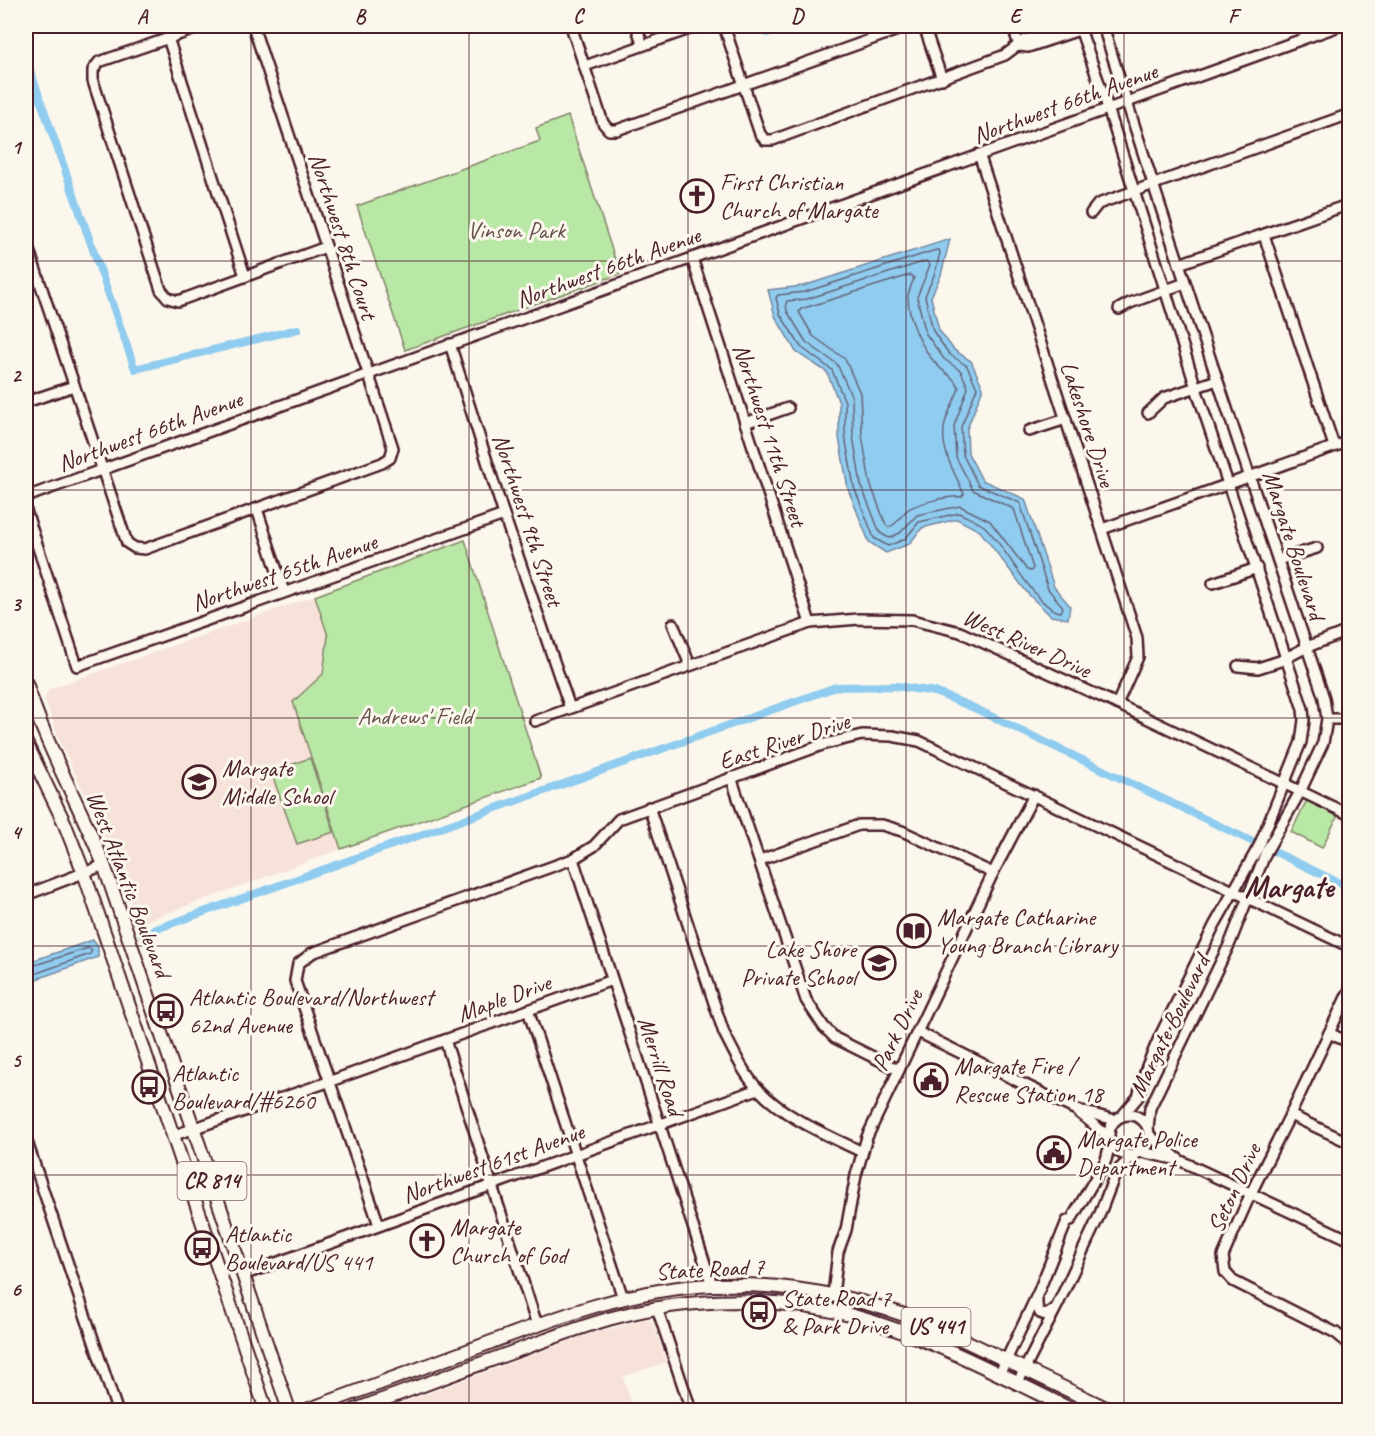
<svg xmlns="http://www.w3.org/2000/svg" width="1375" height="1436" font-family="Caveat,sans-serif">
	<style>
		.built { fill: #f7e2da }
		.green { fill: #b9e7a6; stroke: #828368; stroke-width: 1.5 }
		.water { fill: #8fccef; stroke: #7387a1; stroke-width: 1.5 }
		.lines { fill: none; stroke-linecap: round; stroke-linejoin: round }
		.shore { stroke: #666479; stroke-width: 1.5 }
		.canal { stroke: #8fccef; stroke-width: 8 }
		.minor-casing { stroke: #4a1f2b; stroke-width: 14 }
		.major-casing { stroke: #4a1f2b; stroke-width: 16 }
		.minor { stroke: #fbf7ec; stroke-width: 9 }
		.major { stroke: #fbf7ec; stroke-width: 12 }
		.grid { fill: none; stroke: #4a1f2b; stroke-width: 1.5; stroke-opacity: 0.55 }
		.labels { text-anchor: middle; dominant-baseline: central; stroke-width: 6; stroke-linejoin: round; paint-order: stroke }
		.shield { fill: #fbf7ec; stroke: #7f6065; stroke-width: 1.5 }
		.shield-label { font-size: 22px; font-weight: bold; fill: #4a1f2b }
		.street-label { font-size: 24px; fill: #4a1f2b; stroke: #fbf7ec }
		.poi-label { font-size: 24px; fill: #4a1f2b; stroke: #fbf7ec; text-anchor: start }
		.park-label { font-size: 24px; fill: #66514a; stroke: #fbf7ec }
		.district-label { font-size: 30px; font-weight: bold; fill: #4a1f2b; stroke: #fbf7ec }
		.neatline { fill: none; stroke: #4a1f2b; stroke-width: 2 }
		.grid-label { font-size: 20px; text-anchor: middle; font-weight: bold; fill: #4a1f2b }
	</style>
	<rect width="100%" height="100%" fill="#fbf7ec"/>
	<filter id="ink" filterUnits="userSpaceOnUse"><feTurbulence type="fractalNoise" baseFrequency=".0167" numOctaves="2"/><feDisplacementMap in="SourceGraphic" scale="12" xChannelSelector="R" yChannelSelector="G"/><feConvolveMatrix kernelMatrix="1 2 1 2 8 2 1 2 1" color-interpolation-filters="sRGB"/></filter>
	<g filter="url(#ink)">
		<!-- built -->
		<g class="built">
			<polygon points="315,596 328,636 323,674 293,702 341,849 138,924 97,820 61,744 44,698 49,689"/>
			<polygon points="646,1319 653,1322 666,1362 623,1377 634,1410 383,1410 583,1336"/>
		</g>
		<!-- green -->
		<g class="green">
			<polygon points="568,116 620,274 405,350 357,206 540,141 536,128"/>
			<polygon points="465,540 541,778 341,849 293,702 323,674 328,636 315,596"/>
			<polygon points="310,758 334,832 297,844 271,772"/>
			<polygon points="1307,800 1338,815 1322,848 1291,832"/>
		</g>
		<!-- water -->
		<g class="water">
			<polygon points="950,239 941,275 931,297 939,330 954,350 971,361 983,388 967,429 968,453 982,480 1025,499 1054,587 1070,606 1068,619 1051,616 1029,595 980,531 957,519 922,528 909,544 886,553 869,542 848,489 839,437 839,403 827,372 796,352 775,316 768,290 803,286"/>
			<polygon points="93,940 98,947 98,957 26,983 26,963"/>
		</g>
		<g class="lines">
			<!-- shore -->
			<g class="shore">
				<path d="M936,250H939L940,253L935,273L925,296L933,331L949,354L967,366L977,388L961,427L963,455L978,485L1020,503L1048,589L1063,607L1061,612C1035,609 1005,544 984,526C977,521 967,517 959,513L919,522L905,539L888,546L874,538L854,487L845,436V402L832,370L801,347L780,314L776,298L778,295L805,292Z"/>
				<polygon points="926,261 930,265 917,297 926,334 944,359 961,371 968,388 954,426 956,457 973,490 1014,509 1033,568 1031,571 1027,570 990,521 960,506 917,515 900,533 889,538 880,533 861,485 853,436 852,397 837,364 806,342 787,311 786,304 787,301 807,299"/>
				<path d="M910,275L914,278C912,284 909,290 908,296C908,319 921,348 937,365C946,375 952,374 959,388C955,400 948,411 945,423C939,449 954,471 964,494L961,497C949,496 915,503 906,511C900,517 897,525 889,527L886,525L870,483L862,435L860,393L845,359L813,336L799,312L801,309Z"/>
				<polyline points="26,968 88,948 92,950 90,954 26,977"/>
			</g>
			<!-- canal -->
			<g class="canal">
				<polyline points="967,26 968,27"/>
				<polyline points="26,31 35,26"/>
				<polyline points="767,33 789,26"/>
				<polyline points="26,59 135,369 298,329"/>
				<polyline points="1275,852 1350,888"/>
				<polyline points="142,934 836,687 896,686 935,692 972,707 1253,842"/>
			</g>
			<defs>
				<g id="minor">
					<polyline points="204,26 99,62 93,70 93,81 161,290 168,298 178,301 326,247"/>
					<polyline points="571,26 603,123 609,130 617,130 909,26"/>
					<polyline points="636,26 643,45"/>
					<polyline points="724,26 760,134 765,140 773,140 1005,55 1025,40 1068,26"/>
					<polyline points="920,26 925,29 942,79"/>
					<polyline points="1013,26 1019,46"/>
					<polyline points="1079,26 1108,108 1196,388 1303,709 1304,720 1301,742 1259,846 1214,926 1159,1038 1147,1066 1138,1097 1122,1116"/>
					<path d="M1103,26C1173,251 1249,474 1324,698L1327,719L1323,743L1300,792L1266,852L1230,943L1150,1108L1148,1128"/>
					<polyline points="1348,26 1350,29"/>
					<polyline points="168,38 245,276"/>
					<polyline points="1019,46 1028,47 1091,26"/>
					<polyline points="585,66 698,26"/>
					<polyline points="979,154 1137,638 1138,657 1117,704"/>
					<polyline points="1091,213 1098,204 1350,114"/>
					<polyline points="1264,235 1334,446"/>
					<polyline points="26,241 127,543 135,548 145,549 382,463 390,458 393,448 253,26"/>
					<polyline points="692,258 810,623"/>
					<polyline points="1179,264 1350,204"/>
					<polyline points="1119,309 1130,303 1185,283"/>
					<polyline points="450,344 504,515 570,708"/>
					<polyline points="26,402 74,386"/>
					<polyline points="1148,413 1164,398 1217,380"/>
					<polyline points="745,423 788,408"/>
					<polyline points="1029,431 1066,419"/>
					<polyline points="26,497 1339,26"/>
					<polyline points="257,509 284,592"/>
					<polyline points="26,511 77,666 504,515"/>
					<polyline points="1102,529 1350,441"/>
					<polyline points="1278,560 1317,548"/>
					<polyline points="1213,583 1257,568"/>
					<polyline points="673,624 690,665"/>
					<polyline points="1238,666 1258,668 1280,661 1307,647 1343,633"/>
					<polyline points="1327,719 1350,719"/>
					<polyline points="535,721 810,623 859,619 912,620 960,632 1117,704 1350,815"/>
					<polyline points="731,777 806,1000 824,1027 835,1038 899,1070"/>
					<path d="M649,807L724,1033C734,1052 743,1073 758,1089C785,1118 827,1135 862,1152"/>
					<polyline points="573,859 712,1285"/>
					<polyline points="760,860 859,825 882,825 902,831 993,873"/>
					<polyline points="26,895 104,865"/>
					<polyline points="1350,989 1290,1115 1251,1193 1223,1256 1225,1272 1233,1281 1336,1333 1350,1345"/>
					<polyline points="528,1010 623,1298"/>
					<polyline points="918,1032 1074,1109 1115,1120"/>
					<polyline points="1329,1033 1350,1043"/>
					<polyline points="445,1040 537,1325"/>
					<polyline points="1078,1112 1108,1136"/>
					<circle cx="1129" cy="1135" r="20"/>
					<polyline points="1290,1115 1350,1143"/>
					<polyline points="1149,1135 1178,1159"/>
					<polyline points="172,1136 328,1082 612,980"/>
					<polyline points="26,1139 117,1410"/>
					<polyline points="1141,1152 1179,1160 1350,1240"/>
					<polyline points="379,1225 295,981 298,964 312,953 573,859 594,846 619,819 825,744 862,735 892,736 919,741 1350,947"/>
					<polyline points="243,1275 758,1089"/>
					<polyline points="833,1295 838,1252 846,1230 856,1175 867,1137 993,873 1034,795"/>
					<polyline points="1037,1299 1037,1306 1040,1313 1046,1315 1054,1310"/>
					<polyline points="657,1308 691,1410"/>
					<polyline points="999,1375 1038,1293 1067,1221 1071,1220 1106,1160 1110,1143"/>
					<polyline points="1017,1384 1058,1304 1099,1216 1116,1172 1134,1155"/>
				</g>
				<g id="major">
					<path d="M26,683C46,746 79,804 104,865L289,1410"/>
					<polyline points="26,743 64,822 84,873 266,1410"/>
					<path d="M307,1410C367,1388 426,1366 486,1344C560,1316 634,1288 714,1285C789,1282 863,1298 932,1325L1110,1410"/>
					<path d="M355,1410C407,1391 460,1371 513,1352C547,1340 581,1326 616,1317C691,1297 775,1296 850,1315C928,1336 1000,1375 1072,1410"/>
				</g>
			</defs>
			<!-- minor casing -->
			<use href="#minor" class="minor-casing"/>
			<!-- major casing -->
			<use href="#major" class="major-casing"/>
			<!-- minor -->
			<use href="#minor" class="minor"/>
			<!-- major -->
			<use href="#major" class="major"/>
		</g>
	</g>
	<!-- grid -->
	<path class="grid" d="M251,26V1410M469,26V1410M688,26V1410M906,26V1410M1124,26V1410M26,261H1350M26,490H1350M26,718H1350M26,946H1350M26,1175H1350"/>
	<!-- icons -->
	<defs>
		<symbol id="church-ring" viewBox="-11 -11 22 22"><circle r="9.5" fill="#fbf7ec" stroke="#4a1f2b" stroke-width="1.5"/><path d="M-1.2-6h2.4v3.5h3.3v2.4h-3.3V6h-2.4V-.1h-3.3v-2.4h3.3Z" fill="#4a1f2b"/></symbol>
		<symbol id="school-ring" viewBox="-11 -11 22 22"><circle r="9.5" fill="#fbf7ec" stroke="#4a1f2b" stroke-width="1.5"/><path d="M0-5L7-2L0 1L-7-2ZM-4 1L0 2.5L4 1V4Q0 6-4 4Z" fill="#4a1f2b"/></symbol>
		<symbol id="library-ring" viewBox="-11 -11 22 22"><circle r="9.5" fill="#fbf7ec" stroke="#4a1f2b" stroke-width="1.5"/><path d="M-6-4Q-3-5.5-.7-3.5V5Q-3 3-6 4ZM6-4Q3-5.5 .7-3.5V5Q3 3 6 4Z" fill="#4a1f2b"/></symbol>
		<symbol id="bus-ring" viewBox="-11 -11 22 22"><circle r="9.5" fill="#fbf7ec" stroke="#4a1f2b" stroke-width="1.5"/><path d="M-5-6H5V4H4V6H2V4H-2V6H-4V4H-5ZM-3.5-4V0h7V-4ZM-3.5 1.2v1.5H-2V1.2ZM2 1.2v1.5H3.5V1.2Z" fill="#4a1f2b"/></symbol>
		<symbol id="civic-ring" viewBox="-11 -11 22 22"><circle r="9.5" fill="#fbf7ec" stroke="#4a1f2b" stroke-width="1.5"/><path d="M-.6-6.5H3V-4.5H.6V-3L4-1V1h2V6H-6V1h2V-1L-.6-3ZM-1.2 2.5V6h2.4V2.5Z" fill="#4a1f2b"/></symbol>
	</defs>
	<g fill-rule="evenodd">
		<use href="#church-ring" x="678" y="177" width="38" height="38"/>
		<use href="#school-ring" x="180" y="763" width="38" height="38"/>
		<use href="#library-ring" x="895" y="912" width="38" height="38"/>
		<use href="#school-ring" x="860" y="944" width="38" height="38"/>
		<use href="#bus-ring" x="147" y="992" width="38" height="38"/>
		<use href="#civic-ring" x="912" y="1061" width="38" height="38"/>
		<use href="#bus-ring" x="130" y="1068" width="38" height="38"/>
		<use href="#civic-ring" x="1035" y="1134" width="38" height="38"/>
		<use href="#church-ring" x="408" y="1222" width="38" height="38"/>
		<use href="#bus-ring" x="183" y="1229" width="38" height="38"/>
		<use href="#bus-ring" x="740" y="1293" width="38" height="38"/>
	</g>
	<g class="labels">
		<!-- shield labels -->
		<g class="shield">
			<rect x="177.5" y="1162" width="69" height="38" rx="4.5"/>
			<rect x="901.5" y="1308" width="69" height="38" rx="4.5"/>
		</g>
		<g class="shield-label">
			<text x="212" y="1181">CR 814</text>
			<text x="936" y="1327">US 441</text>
		</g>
		<!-- street labels -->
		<g class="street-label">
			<text transform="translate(1065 103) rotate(-20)">Northwest 66th Avenue</text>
			<text transform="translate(343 236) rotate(72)">Northwest 8th Court</text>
			<text transform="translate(608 267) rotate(-20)">Northwest 66th Avenue</text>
			<text transform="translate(1088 424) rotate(72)">Lakeshore Drive</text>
			<text transform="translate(150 431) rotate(-20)">Northwest 66th Avenue</text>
			<text transform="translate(770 435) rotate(72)">Northwest 11th Street</text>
			<text transform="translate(528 520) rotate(72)">Northwest 9th Street</text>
			<text transform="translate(1294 545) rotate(72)">Margate Boulevard</text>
			<text transform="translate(284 572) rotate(-19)">Northwest 65th Avenue</text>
			<text transform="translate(1027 643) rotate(24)">West River Drive</text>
			<text transform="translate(784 741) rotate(-18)">East River Drive</text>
			<text transform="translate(129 884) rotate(69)">West Atlantic Boulevard</text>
			<text transform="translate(504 998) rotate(-20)">Maple Drive</text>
			<text transform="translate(1169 1026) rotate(-64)">Margate Boulevard</text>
			<text transform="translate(897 1030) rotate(-64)">Park Drive</text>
			<text transform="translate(661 1066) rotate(72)">Merrill Road</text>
			<text transform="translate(493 1163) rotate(-20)">Northwest 61st Avenue</text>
			<text transform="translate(1234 1188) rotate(-65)">Seton Drive</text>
			<text transform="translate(710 1269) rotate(-3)">State Road 7</text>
		</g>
		<!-- poi labels -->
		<g class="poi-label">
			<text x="720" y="182">First Christian<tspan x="720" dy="28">Church of Margate</tspan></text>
			<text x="222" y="768">Margate<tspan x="222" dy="28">Middle School</tspan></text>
			<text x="937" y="917">Margate Catharine<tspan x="937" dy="28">Young Branch Library</tspan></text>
			<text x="856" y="949" text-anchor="end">Lake Shore<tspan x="856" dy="28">Private School</tspan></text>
			<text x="189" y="997">Atlantic Boulevard/Northwest<tspan x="189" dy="28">62nd Avenue</tspan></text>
			<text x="954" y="1066">Margate Fire /<tspan x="954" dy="28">Rescue Station 18</tspan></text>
			<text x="172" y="1073">Atlantic<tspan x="172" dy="28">Boulevard/#6260</tspan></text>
			<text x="1077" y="1139">Margate Police<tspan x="1077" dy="28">Department</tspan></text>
			<text x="450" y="1227">Margate<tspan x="450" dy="28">Church of God</tspan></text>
			<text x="225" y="1234">Atlantic<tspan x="225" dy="28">Boulevard/US 441</tspan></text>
			<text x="782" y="1298">State Road 7<tspan x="782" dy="28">&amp; Park Drive</tspan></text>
		</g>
		<!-- park labels -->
		<g class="park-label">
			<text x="516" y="230">Vinson Park</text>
			<text x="415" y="716">Andrews' Field</text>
		</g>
		<!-- district labels -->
		<g class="district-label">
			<text x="1289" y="887">Margate</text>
		</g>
	</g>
	<!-- margin -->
	<rect width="1375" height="1436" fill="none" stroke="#fbf7ec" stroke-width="66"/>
	<rect x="33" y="33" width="1309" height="1370" class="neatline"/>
	<g class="grid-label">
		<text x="142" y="23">A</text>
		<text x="360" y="23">B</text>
		<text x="578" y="23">C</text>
		<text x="797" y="23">D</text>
		<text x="1015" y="23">E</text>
		<text x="1233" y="23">F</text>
		<text x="16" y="154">1</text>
		<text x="16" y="382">2</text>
		<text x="16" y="611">3</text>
		<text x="16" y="839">4</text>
		<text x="16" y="1067">5</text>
		<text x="16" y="1296">6</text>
	</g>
</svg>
